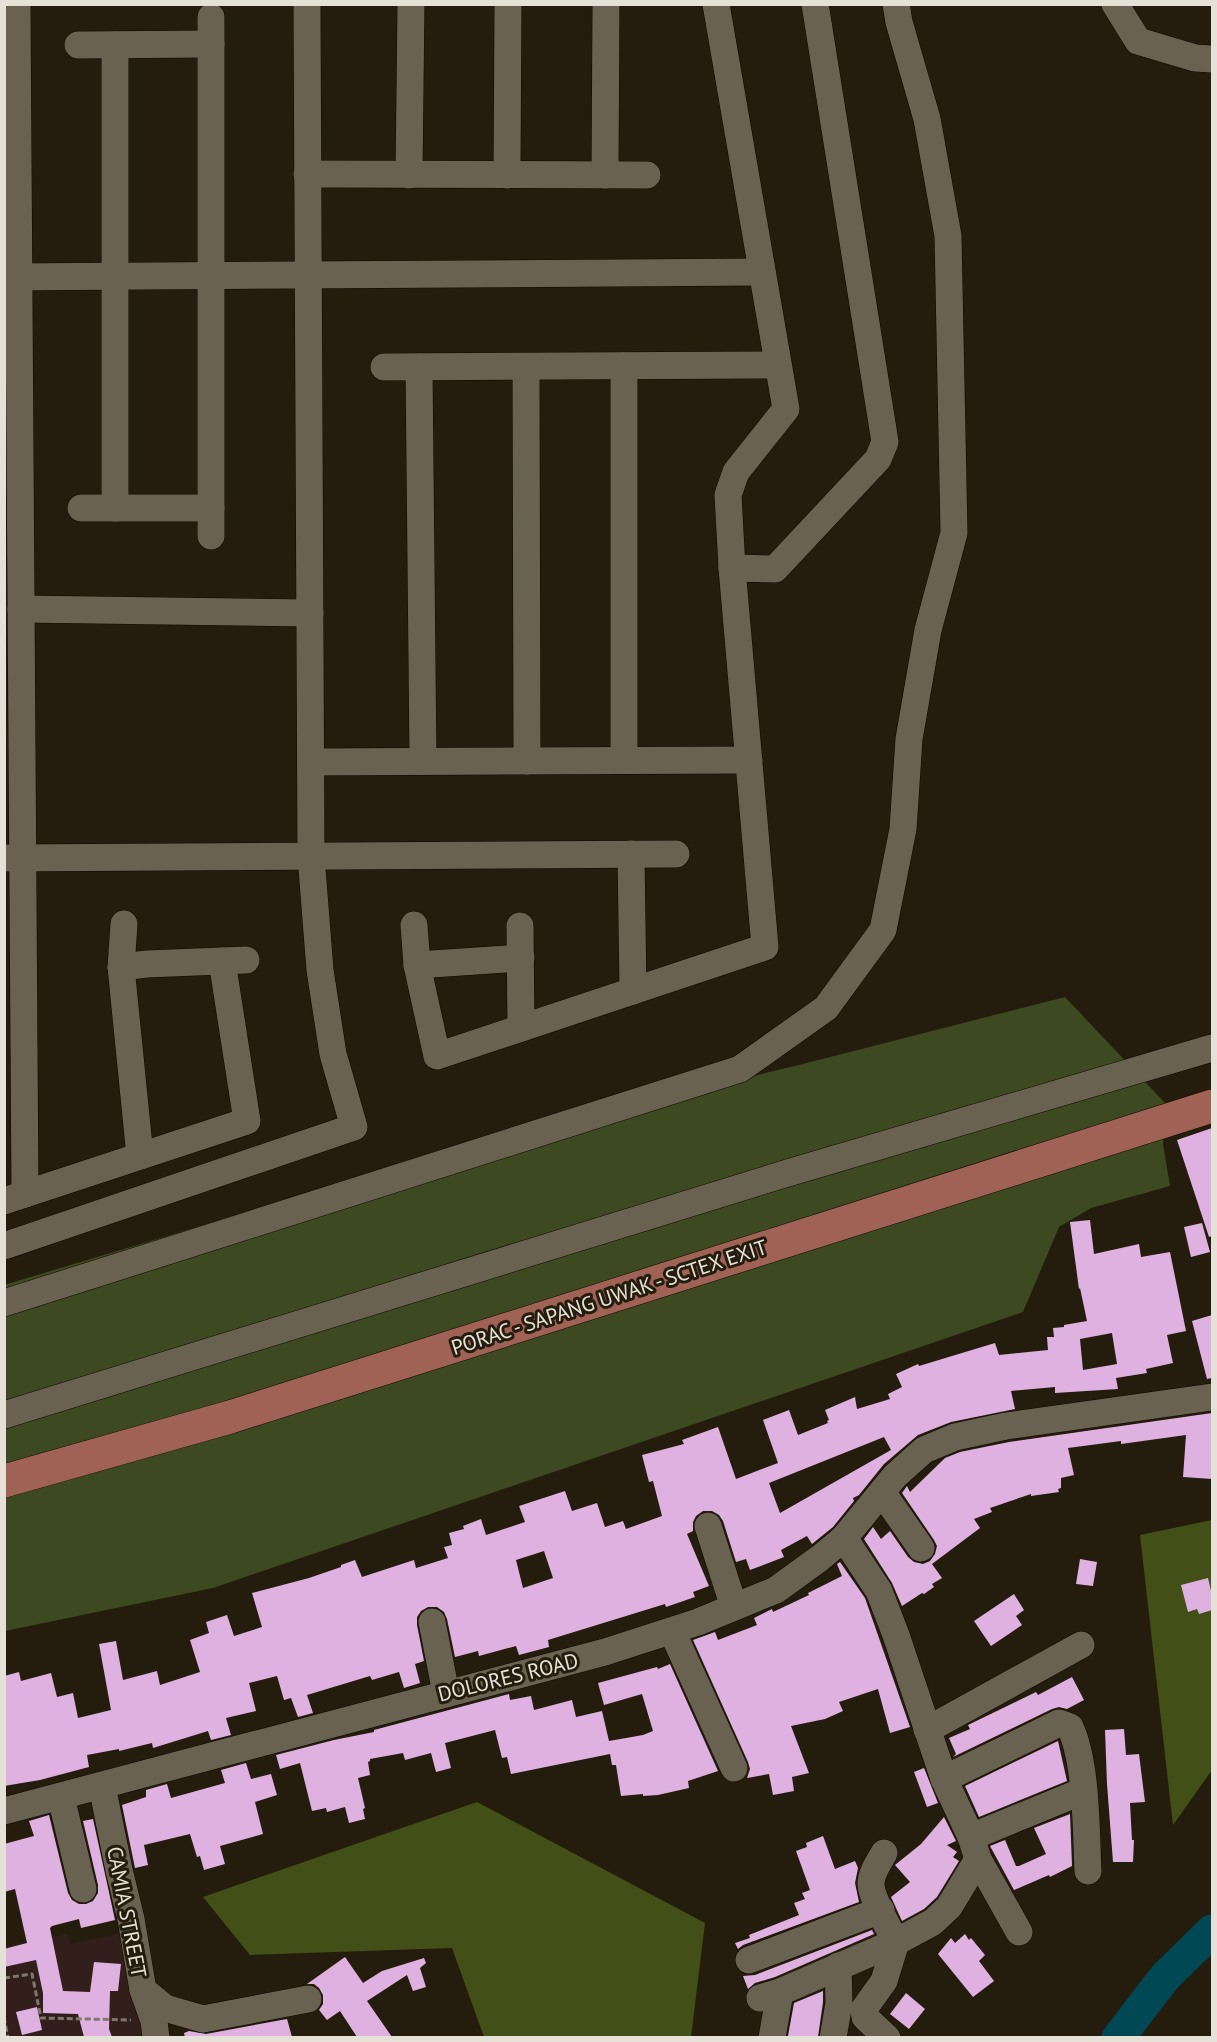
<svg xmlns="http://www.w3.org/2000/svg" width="1217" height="2042" font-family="'PT Sans',sans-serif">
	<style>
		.education { fill: #321f1c }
		.green { fill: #3d4920 }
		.forest { fill: #425018 }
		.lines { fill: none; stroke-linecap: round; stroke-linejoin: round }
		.river { stroke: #004854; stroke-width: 33 }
		.building { fill: #dfb1e0; fill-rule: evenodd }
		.minor-casing { stroke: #0d0700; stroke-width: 28 }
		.major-casing { stroke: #0d0700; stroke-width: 34 }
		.path { stroke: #7e786b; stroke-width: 3; stroke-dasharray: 6 3; stroke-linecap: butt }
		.minor { stroke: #6a6250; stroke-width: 27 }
		.major { stroke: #9f6254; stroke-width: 33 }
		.labels { text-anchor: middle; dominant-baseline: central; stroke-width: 6; stroke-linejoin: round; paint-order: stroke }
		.street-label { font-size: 21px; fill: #e5e1d6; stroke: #241d0d }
	</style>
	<rect width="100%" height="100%" fill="#241d0d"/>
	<!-- education -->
	<polygon class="education" points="127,1932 145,2038 5,2037 4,1947 67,1934 70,1944"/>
	<!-- green -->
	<polygon class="green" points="1065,997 1166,1104 1163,1144 1170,1186 1091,1208 1059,1227 1023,1312 213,1588 5,1631 4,1285 493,1138 795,1066"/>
	<!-- forest -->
	<g class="forest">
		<polygon points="1212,1520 1212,1770 1173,1825 1140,1535"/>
		<polygon points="477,1802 705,1923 691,2037 484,2037 452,1948 250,1955 203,1897"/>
	</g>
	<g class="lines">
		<!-- river -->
		<polyline class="river" points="1118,2038 1165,1977 1212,1931"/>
	</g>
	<!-- building -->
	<g class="building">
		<polygon points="1212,1128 1212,1236 1209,1237 1177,1140"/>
		<path d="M1090,1220L1094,1254L1139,1244L1141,1257L1170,1252L1186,1331L1167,1335L1173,1363L1146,1369L1147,1373L1116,1378L1118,1389L1055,1393V1387L1011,1391L1015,1409L951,1422L918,1435L884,1464L859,1495L853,1498L854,1501L833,1527L812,1544L807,1536L781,1550L784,1557L750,1570L746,1559L736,1562L723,1521L719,1515L712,1511H703L696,1516L693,1522V1531L687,1534L709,1586L693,1592L695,1597L666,1607L665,1604L548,1640L549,1647L519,1655L516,1646L479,1656L478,1651L455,1657L447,1619L444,1612L437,1607H428L421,1611L417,1617V1625L424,1661L415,1664L420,1683L404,1688L399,1672L372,1680L370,1676L307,1695L313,1713L298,1717L291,1698L284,1700L277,1676L249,1683L256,1711L226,1718L231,1735L211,1740L208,1731L153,1748L152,1743L119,1751V1749L87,1755L89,1767L40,1780L4,1786V1676L19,1672L21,1681L51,1673L57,1697L73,1693L78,1718L111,1710L99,1644L116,1641L123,1680L157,1671L160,1685L200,1672L190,1640L209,1633L206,1622L227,1615L234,1636L262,1627L252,1593L309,1578L341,1567V1565L355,1560L362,1577L414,1560L416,1568L448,1558L444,1547L452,1545L449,1533L464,1529L463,1526L481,1519L486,1535L525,1522L519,1506L565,1491L572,1511L597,1503L605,1527L623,1521L626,1529L662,1516L653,1481L649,1482L642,1455L684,1444L682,1440L718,1427L736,1479L778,1463L763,1420L789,1410L798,1435L828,1423L827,1421L829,1420L825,1410L855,1397L857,1409L890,1399L888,1394L902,1387L896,1374L918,1364L919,1366L995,1343L999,1355L1048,1350L1047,1337H1054L1053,1328L1064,1327V1325L1087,1321L1080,1288L1079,1289L1070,1222ZM1112,1333L1117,1364L1083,1370L1080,1339ZM884,1437L891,1450L780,1513L769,1483ZM544,1551L553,1578L523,1588L516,1560Z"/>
		<polygon points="1202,1223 1210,1252 1191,1257 1184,1227"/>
		<polygon points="1212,1315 1212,1378 1207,1379 1192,1321"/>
		<polygon points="1212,1413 1212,1479 1183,1477 1186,1435 1121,1444 1121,1441 1068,1448 1074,1475 1061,1478 1061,1488 1058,1489 1059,1492 1031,1496 1031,1494 990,1508 992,1512 974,1519 980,1528 932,1564 942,1578 932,1584 934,1587 924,1594 922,1593 902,1606 892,1583 864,1539 873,1527 881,1539 890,1531 908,1557 914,1562 923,1564 930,1561 935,1554 937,1546 934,1540 902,1493 907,1486 910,1492 945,1458 960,1452 1009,1442"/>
		<polygon points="1080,1559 1097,1562 1093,1586 1076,1584"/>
		<polygon points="840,1562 865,1598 910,1727 890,1733 878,1689 839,1702 843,1711 825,1719 791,1726 809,1773 792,1777 794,1791 773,1795 769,1774 747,1778 750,1769 748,1762 693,1640 715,1632 718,1640 757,1625 754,1618 772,1609 773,1612 809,1595 808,1593 842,1576 837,1564"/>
		<polygon points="1208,1578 1212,1595 1212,1610 1199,1614 1197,1609 1188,1612 1181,1585"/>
		<polygon points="1014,1594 1024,1610 1016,1616 1022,1625 991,1646 974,1621"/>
		<polygon points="670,1664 718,1771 688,1781 689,1788 658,1795 643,1796 643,1794 621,1796 616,1765 612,1765 610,1754 511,1774 507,1757 502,1758 495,1730 445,1743 451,1768 436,1772 431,1753 405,1760 403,1753 370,1759 370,1761 368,1762 370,1775 358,1778 365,1808 363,1809 365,1819 349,1823 345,1807 327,1812 326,1808 312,1811 300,1763 280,1769 276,1755 334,1740 374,1732 374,1730 509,1694 510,1700 531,1696 534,1710 572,1700 576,1717 602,1711 609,1741 643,1735 653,1731 642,1694 604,1705 598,1683 657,1667 658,1669"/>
		<polygon points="1072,1677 1084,1700 1067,1709 1059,1707 1052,1709 953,1757 956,1754 949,1738 970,1729 968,1725 1036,1692 1038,1695"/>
		<polygon points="1124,1729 1126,1755 1139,1754 1145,1802 1130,1803 1132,1840 1134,1840 1133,1862 1113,1862 1107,1784 1105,1730"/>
		<polygon points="1058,1741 1067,1781 979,1817 965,1786"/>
		<polygon points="246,1763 251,1779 271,1774 277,1795 255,1802 263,1834 220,1846 225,1864 204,1870 200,1856 197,1857 190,1834 144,1845 148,1865 135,1868 122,1805 146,1797 146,1790 167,1784 171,1798 225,1783 221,1770"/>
		<polygon points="924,1768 938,1803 927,1807 914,1772"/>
		<polygon points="1070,1814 1072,1866 1050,1877 1049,1875 1014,1890 990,1846 1005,1840 1016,1866 1019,1866 1046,1854 1034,1828"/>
		<polygon points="49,1815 68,1893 72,1900 79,1904 86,1904 93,1901 98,1893 98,1885 83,1821 93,1819 115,1920 81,1928 79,1919 52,1926 50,1928 63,1991 90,1992 94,1962 121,1964 118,1991 110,1991 109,2029 112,2037 84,2037 78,2014 43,2013 43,1993 36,1960 4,1967 4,1949 27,1943 15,1889 4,1892 4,1844 34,1836 29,1821"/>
		<polygon points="944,1817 956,1841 947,1845 957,1852 953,1857 959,1861 937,1897 924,1909 902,1921 891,1897 910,1882 895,1865 921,1844"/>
		<polygon points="823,1836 835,1869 855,1861 858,1868 855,1883 859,1902 743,1945 738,1949 735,1943 750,1938 749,1935 799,1915 794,1903 805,1899 802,1893 810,1890 796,1851 807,1847 806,1843"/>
		<polygon points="872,1930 874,1934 775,1977 755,1983 748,1989 743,1976 755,1975"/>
		<polygon points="965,1934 969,1940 971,1938 985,1955 979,1961 994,1981 973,1997 938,1954 951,1938 955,1943"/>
		<polygon points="345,1957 363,1983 382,1971 424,1958 426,1963 420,1968 426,1987 413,1991 407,1975 367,2001 392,2037 357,2037 340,2011 327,2020 319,2010 323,2004 323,1995 319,1988 314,1984 307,1984"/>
		<polygon points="823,1991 823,2002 818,2037 788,2036 794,2003"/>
		<polygon points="906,1993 925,2009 909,2029 890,2014"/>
		<polygon points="37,2007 42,2030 22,2035 16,2012"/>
		<polygon points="287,2019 292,2037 185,2037 184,2033 189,2031 206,2034"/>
	</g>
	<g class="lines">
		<defs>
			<g id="minor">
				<polyline points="17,4 25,1194"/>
				<polyline points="1115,4 1138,41 1195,58 1212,59"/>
				<polyline points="211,17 211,536"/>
				<polyline points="78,45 211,44"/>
				<polyline points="115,45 115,508"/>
				<polyline points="307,174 647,175"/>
				<polyline points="409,175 411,4"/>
				<polyline points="507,175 508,4"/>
				<polyline points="605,175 606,4"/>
				<polyline points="4,277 762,272"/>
				<polyline points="624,366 624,747"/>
				<polyline points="384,367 778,365"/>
				<polyline points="419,367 423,761"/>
				<polyline points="526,367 527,761"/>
				<polyline points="81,508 211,508"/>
				<polyline points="732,568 775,569 878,459 885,442 815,4"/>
				<polyline points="21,609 310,613"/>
				<polyline points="311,762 749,760"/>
				<polyline points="631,854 633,991"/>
				<polyline points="6,858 676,854"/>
				<polyline points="124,924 121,967 140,1156"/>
				<polyline points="414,925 417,965 437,1056 765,947 732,568 728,495 736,472 786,409 716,4"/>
				<polyline points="520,926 521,1028"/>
				<polyline points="417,965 521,958"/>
				<polyline points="121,967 147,964 246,960"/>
				<polyline points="4,1201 247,1121 222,961"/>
				<polyline points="4,1246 354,1127 333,1054 320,970 311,856 307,4"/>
				<polyline points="4,1303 740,1069 826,1008 883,930 903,829 909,739 928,630 954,533 948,236 927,119 899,22 896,4"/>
				<polyline points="4,1415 791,1172 1212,1048"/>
				<polyline points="882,1492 921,1548"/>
				<polyline points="708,1526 734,1607"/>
				<polyline points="844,1538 879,1591 896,1635 944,1779 971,1837 978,1859 1019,1932"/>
				<polyline points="432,1622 446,1693"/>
				<polyline points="672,1631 734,1768"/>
				<polyline points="927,1730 1081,1645"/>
				<path d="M944,1779L1059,1723L1070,1727C1087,1763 1086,1831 1088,1871"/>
				<polyline points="102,1786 119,1870 131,1919 143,1990 154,2021 156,2038"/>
				<polyline points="61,1797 83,1889"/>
				<polyline points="4,1811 605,1652 698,1622 776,1590 820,1558 844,1538 895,1476 924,1450 955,1437 1006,1426 1212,1397"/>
				<polyline points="971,1837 1083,1791"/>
				<path d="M884,1853C879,1862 871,1873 871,1884C871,1897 889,1929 896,1942L884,1981L864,2009L865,2017L887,2038"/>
				<polyline points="749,1960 881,1910"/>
				<polyline points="143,1990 165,2008 203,2019 308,1999"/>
				<polyline points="760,1998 780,1992 896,1942 933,1922 949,1907 978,1859"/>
				<polyline points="772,2038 780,1992"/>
				<polyline points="833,2038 839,2003 838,1966"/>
			</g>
			<polyline id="major" points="4,1481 230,1417 1212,1106"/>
		</defs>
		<!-- minor casing -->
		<use href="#minor" class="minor-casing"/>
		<!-- major casing -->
		<use href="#major" class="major-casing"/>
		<!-- path -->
		<g class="path">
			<polyline points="4,1978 32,1974 41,2018 131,2020"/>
			<polyline points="4,2017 8,2038"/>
		</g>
		<!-- minor -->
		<use href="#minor" class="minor"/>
		<!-- major -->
		<use href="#major" class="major"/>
	</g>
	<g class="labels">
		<!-- street labels -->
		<g class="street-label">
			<text transform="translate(609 1297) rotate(-18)">PORAC - SAPANG UWAK - SCTEX EXIT</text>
			<text transform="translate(508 1677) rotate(-14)">DOLORES ROAD</text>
			<text transform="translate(127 1912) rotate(79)">CAMIA STREET</text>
		</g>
	</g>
	<!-- border -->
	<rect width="1217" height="2042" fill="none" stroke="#e5e1d6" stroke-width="12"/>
</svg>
